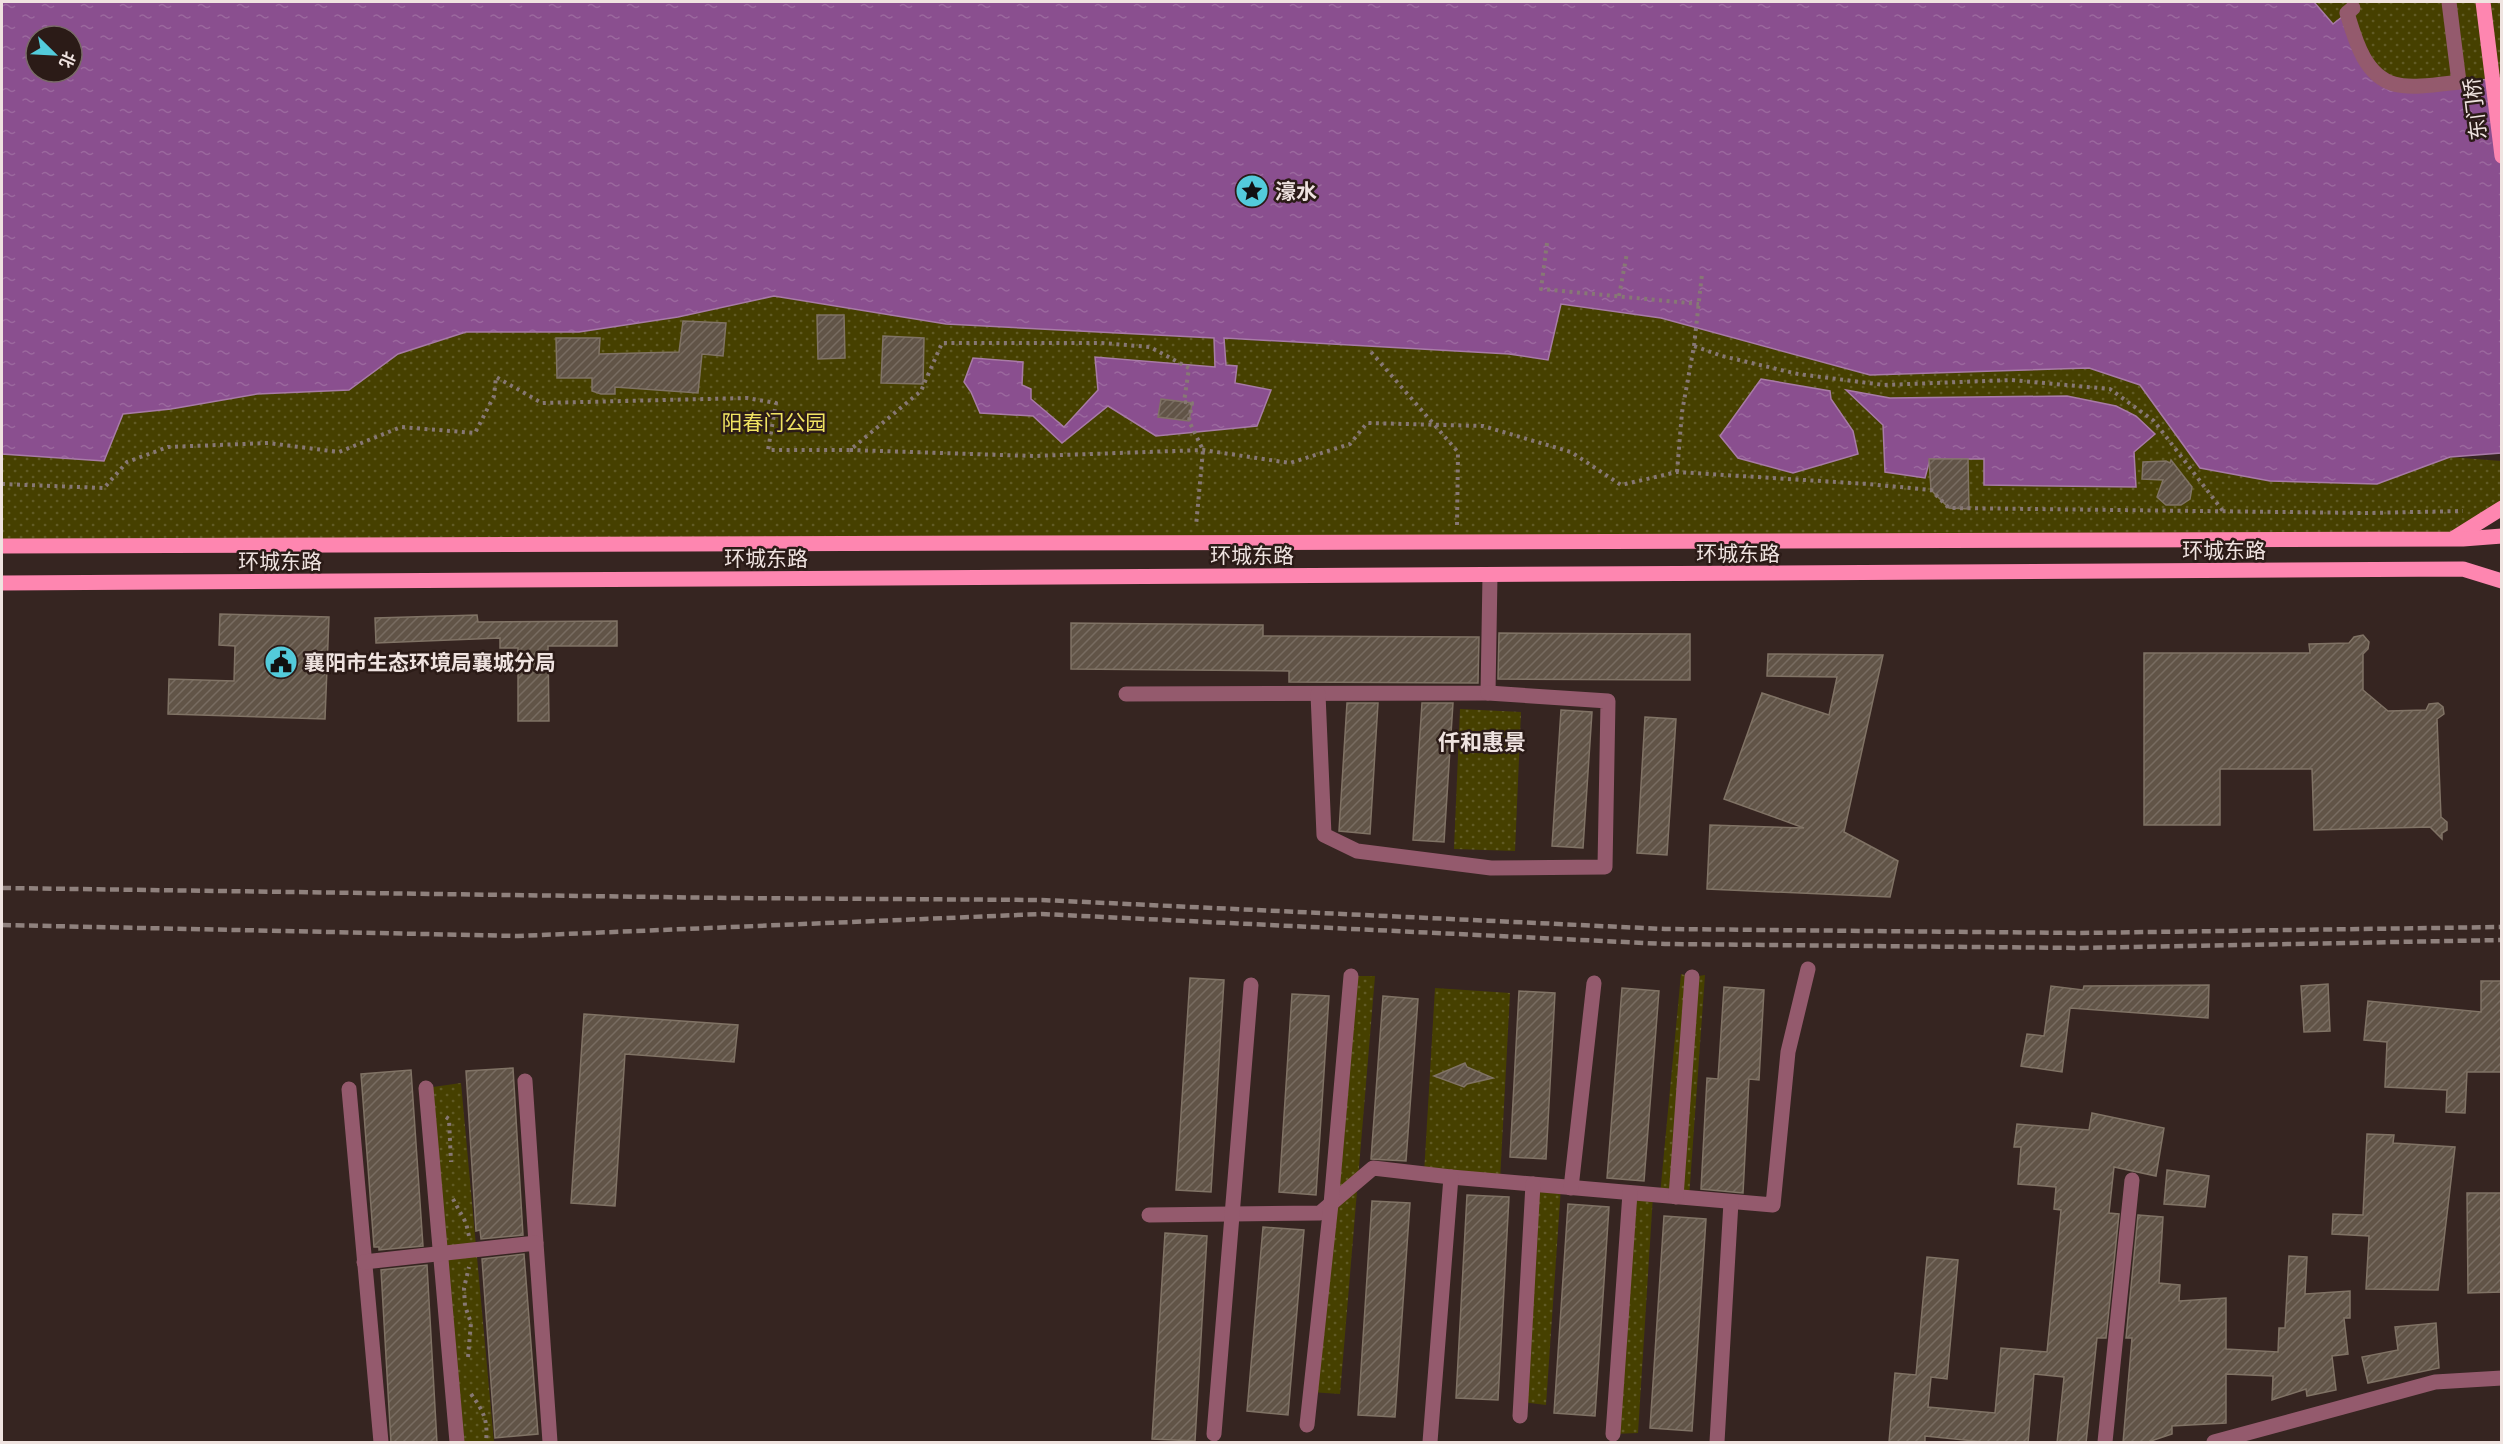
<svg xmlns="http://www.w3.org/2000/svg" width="2503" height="1444" font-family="Inter,'Noto Sans SC',sans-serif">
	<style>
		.park { fill: url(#park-dots) }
		.water { fill: url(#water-ripples); stroke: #a87ba7; stroke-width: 1.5; fill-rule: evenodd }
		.building { fill: url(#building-hatch); stroke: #807365; stroke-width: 1.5 }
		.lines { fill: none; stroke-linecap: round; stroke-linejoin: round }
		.path { stroke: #877875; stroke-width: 4; stroke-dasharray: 3 4.5; stroke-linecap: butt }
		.minor { stroke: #945a6d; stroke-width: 15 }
		.major { stroke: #fe86b0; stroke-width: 15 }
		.rail { stroke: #8f817d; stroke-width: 4.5; stroke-dasharray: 9 4.5; stroke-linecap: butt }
		.labels { text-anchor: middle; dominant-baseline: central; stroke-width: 5; stroke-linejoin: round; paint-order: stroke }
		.street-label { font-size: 21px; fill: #efe3e0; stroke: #2b1b17 }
		.poi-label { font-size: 21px; font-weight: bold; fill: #efe3e0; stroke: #2b1b17; text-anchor: start }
		.park-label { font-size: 21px; fill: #f0e362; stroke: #2b1b17 }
		.neighbourhood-label { font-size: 22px; font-weight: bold; fill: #efe3e0; stroke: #2b1b17 }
	</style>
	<defs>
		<pattern id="park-dots" width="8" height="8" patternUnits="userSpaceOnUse" patternTransform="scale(1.5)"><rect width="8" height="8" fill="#464000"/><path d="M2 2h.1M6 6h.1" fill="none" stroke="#615b25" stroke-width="1.8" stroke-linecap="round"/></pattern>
		<pattern id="water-ripples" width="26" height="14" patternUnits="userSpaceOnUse" patternTransform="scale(1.5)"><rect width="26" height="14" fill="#8a4f8f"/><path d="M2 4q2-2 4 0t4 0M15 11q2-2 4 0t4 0" fill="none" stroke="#9b689e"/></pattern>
		<pattern id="building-hatch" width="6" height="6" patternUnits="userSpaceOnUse" patternTransform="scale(1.5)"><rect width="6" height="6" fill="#615447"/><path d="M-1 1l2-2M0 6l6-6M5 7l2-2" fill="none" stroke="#786c61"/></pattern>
	</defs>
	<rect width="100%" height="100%" fill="#362521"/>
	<!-- park -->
	<g class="park">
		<polygon points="2314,2 2501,2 2501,78 2427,85 2394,84 2370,69 2347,14 2333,24"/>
		<polygon points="774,296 946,324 1509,354 1547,360 1561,304 2042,369 2089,368 2140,385 2200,468 2377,484 2450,457 2501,461 2502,508 2453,539 2,546 2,454 104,461 122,414 171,409 257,394 349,390 398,354 466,332 579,332 678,317"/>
		<polygon points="1460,709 1521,712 1515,851 1454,849"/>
		<polygon points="1681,974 1692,977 1705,975 1689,1198 1660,1195"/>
		<polygon points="1351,976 1375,976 1340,1394 1310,1392"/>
		<polygon points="1435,988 1510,993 1500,1181 1424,1174"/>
		<polygon points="461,1083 494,1442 457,1442 426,1088"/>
		<polygon points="1533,1184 1561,1187 1546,1405 1521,1402"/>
		<polygon points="1630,1193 1653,1195 1638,1433 1613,1434"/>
	</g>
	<!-- water -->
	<g class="water">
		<path d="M2,2H2314L2333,24L2347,13L2355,41L2393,84L2427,85L2501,78V453L2450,457L2377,484L2270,481L2200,468L2140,385L2089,368L1870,375L1661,318L1561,304L1548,360L1509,354L1224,338L1226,365L1237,366L1235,383L1271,390L1257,426L1156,436L1108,406L1062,443L1033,416L980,413L971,392L964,382L973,358L1023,362L1022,385L1031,389V399L1064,427L1098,390L1095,357L1215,367L1214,338L946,324L774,296L678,317L579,332H466L398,354L349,390L257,394L171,409L123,414L104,461L2,454ZM36,36H72V72H36Z"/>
		<polygon points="1761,379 1830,391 1831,399 1853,431 1858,454 1793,473 1738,458 1720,436"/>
		<polygon points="1846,390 1890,398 2067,396 2116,406 2136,416 2155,434 2134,452 2136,487 1984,485 1984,459 1930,459 1925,478 1885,472 1883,425"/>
	</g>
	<!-- building -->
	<g class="building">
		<polygon points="817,315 844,315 845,358 818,359"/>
		<polygon points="683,321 726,323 723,356 702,354 698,393 615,387 615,394 601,394 592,391 592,378 557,378 556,338 600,338 599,354 679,352"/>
		<polygon points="883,336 924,338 923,384 881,383"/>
		<polygon points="1161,399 1192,403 1189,421 1158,417"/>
		<polygon points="1929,459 1968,459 1969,509 1949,508 1931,490"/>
		<polygon points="2171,460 2192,487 2190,499 2181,505 2166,505 2157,497 2163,480 2142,479 2143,462 2166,461 2170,463"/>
		<polygon points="220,614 329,617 325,719 168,714 169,679 234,681 235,646 219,645"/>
		<polygon points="477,615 478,622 617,621 617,646 548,646 549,721 518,721 518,648 500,648 500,638 376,643 375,618"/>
		<polygon points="1071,623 1263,625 1263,636 1479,637 1478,683 1289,682 1289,671 1071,669"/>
		<polygon points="1499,633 1690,634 1690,680 1498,679"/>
		<polygon points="2363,635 2369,642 2368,649 2363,654 2363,690 2388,711 2426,710 2429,704 2438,703 2443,707 2444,714 2437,719 2441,817 2447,822 2447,830 2442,833 2442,839 2430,827 2314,830 2312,769 2220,769 2220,825 2144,825 2144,653 2310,653 2309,644 2349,643 2354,637"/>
		<polygon points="1768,654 1883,655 1844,832 1898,861 1890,897 1707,889 1710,825 1804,828 1724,799 1762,693 1829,715 1837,677 1767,676"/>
		<polygon points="1347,703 1378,703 1370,834 1339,831"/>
		<polygon points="1422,703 1453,703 1444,842 1413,840"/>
		<polygon points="1561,710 1592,712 1583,848 1552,846"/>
		<polygon points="1645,717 1676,719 1667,855 1637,853"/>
		<polygon points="1190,978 1224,980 1211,1192 1176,1190"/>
		<polygon points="2481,981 2502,981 2502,1072 2467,1072 2465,1113 2446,1112 2447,1090 2385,1087 2387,1042 2364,1040 2368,1001 2481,1012"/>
		<polygon points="2328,984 2330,1031 2304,1032 2301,986"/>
		<polygon points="2209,985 2208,1018 2070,1008 2062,1072 2021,1066 2027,1034 2044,1036 2051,986 2083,990 2084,986"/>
		<polygon points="1724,987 1764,990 1759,1080 1749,1079 1743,1193 1701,1189 1707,1078 1718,1079"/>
		<polygon points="1622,988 1659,991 1644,1181 1607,1178"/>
		<polygon points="1519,991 1555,993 1546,1159 1510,1157"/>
		<polygon points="1292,994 1329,996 1316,1195 1279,1192"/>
		<polygon points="1383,996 1418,999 1406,1161 1371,1159"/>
		<polygon points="584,1014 738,1025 734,1062 625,1054 615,1206 571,1203"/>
		<polygon points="1465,1063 1467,1067 1493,1078 1467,1084 1464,1087 1434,1076"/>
		<polygon points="513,1068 523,1235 481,1239 480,1230 476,1231 466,1071"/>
		<polygon points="411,1070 423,1246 379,1250 379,1247 374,1247 361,1074"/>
		<polygon points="2092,1113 2164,1128 2156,1176 2114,1167 2109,1213 2119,1214 2106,1338 2097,1338 2086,1443 2057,1443 2064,1377 2034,1374 2028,1443 1994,1443 1925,1436 1925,1443 1889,1442 1895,1373 1916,1375 1927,1257 1958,1260 1947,1379 1931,1377 1928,1407 1995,1413 2001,1348 2047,1352 2061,1210 2054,1209 2056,1187 2018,1184 2021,1147 2014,1147 2017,1124 2089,1130"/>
		<polygon points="2367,1134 2394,1135 2393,1143 2455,1147 2438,1290 2366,1289 2369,1236 2332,1234 2333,1214 2363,1215"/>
		<polygon points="2167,1170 2209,1176 2205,1207 2164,1204"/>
		<polygon points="2467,1193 2502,1193 2502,1292 2468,1293"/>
		<polygon points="1467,1195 1509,1197 1498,1400 1456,1398"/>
		<polygon points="1372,1201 1410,1203 1395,1417 1358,1415"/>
		<polygon points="1568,1204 1609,1207 1595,1416 1554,1413"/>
		<polygon points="2138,1215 2163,1217 2159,1283 2180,1285 2179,1301 2226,1298 2226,1349 2278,1352 2279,1328 2285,1328 2289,1256 2307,1257 2305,1294 2350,1291 2350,1318 2344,1318 2348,1354 2332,1356 2336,1390 2307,1396 2306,1389 2272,1400 2273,1376 2226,1374 2226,1423 2172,1426 2172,1434 2145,1443 2123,1443 2132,1338 2126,1338"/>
		<polygon points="1664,1216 1706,1219 1692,1431 1650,1428"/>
		<polygon points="1263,1227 1304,1230 1288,1415 1247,1411"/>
		<polygon points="1165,1233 1207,1236 1195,1441 1152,1439"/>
		<polygon points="524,1254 538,1434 495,1438 482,1259"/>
		<polygon points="427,1265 437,1443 391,1443 381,1270"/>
		<polygon points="2436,1323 2439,1368 2368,1383 2362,1357 2398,1350 2395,1327"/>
	</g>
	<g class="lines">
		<!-- path -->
		<g class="path">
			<polyline points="1547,243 1541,289 1699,304"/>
			<polyline points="1619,296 1627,253"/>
			<polyline points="1694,346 1702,274"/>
			<polyline points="1371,352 1458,452 1457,527"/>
			<polyline points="850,450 1034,456 1203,450 1290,463 1350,444 1367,423 1483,426 1571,452 1621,485 1677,472 1868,484 1931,490 1949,508 2367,513 2463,511"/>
			<polyline points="1677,472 1682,412 1694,346 1722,356 1798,374 1884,385 2011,380 2110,389 2154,421 2223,511"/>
			<polyline points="2,484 104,488 127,462 168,447 268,443 339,452 401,427 475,433 494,396 496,377 542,403 747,398 776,403 768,450 850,450 921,391 942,343 1102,343 1150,347 1189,368 1184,402 1192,403 1189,421 1203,450 1196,526"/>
			<polyline points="446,1117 449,1119 451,1162"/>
			<polyline points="453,1199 466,1223 469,1236"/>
			<polyline points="468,1357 471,1323 465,1306 464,1288 469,1267"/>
			<path d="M471,1394C484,1412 488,1420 486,1442"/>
		</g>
		<!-- minor -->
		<g class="minor">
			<path d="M2353,8L2347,13C2355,39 2364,75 2394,84C2411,89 2441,84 2459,82L2449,2"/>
			<polyline points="1126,694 1488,693 1490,575"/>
			<polyline points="1318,694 1324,835 1357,851 1491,868 1605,867 1608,701 1488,693"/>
			<polyline points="525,1081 536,1243"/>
			<polyline points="426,1088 457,1442"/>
			<polyline points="349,1089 381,1442"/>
			<polyline points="1451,1177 1773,1205 1788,1052 1808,969"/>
			<polyline points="1571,1188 1594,983"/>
			<polyline points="1676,1197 1692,977"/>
			<polyline points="1149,1215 1320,1213 1373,1168 1451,1177 1430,1442"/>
			<polyline points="364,1262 536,1243 550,1442"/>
			<polyline points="1520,1416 1533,1184"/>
			<polyline points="1307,1425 1331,1204 1351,976"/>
			<polyline points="1214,1434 1251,985"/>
			<polyline points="1613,1434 1630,1193"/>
			<polyline points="1717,1442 1731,1202"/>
			<polyline points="2105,1442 2132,1180"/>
			<polyline points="2214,1442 2435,1382 2502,1378"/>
		</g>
		<!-- major -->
		<g class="major">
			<polyline points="2483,2 2502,156"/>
			<polyline points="2454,538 2502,508"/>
			<polyline points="2,546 2463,539 2502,536"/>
			<polyline points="2,583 2463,569 2502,581"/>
		</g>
		<!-- rail -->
		<g class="rail">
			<polyline points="2,888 728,898 1042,900 1665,929 2080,933 2502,927"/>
			<polyline points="2,925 518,936 1042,914 1665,944 2080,948 2502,940"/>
		</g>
	</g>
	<!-- icons -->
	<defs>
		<symbol id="sight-disc" viewBox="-11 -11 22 22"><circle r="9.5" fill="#53cbdb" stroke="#2b1b17"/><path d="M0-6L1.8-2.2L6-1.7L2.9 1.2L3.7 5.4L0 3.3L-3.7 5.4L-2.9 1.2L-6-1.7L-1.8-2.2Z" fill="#111"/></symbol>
		<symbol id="civic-disc" viewBox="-11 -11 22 22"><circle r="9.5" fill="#53cbdb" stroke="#2b1b17"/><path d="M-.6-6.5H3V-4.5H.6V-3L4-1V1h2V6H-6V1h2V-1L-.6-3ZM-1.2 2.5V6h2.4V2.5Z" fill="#111"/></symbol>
	</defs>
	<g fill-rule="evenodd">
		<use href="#sight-disc" x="1233" y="172" width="38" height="38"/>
		<use href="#civic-disc" x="262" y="643" width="38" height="38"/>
	</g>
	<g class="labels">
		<!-- street labels -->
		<g class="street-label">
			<text transform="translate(2475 109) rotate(-97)">东门桥</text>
			<text x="2224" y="550">环城东路</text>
			<text x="1738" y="553">环城东路</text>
			<text x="1252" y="555">环城东路</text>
			<text x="766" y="558">环城东路</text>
			<text x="280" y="561">环城东路</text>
		</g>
		<!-- poi labels -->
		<g class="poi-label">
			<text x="1275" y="191">濠水</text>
			<text x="304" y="662">襄阳市生态环境局襄城分局</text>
		</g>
		<!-- park labels -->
		<g class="park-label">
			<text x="774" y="422">阳春门公园</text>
		</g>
		<!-- neighbourhood labels -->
		<g class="neighbourhood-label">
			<text x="1482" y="742">仟和惠景</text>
		</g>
	</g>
	<!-- border -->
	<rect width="2503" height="1444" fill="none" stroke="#efe3e0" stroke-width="6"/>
	<!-- north arrow -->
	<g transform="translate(54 54) rotate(114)"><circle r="28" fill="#2b1b17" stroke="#796b67" stroke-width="1.5"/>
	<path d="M0-4.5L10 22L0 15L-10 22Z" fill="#53cbdb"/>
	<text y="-9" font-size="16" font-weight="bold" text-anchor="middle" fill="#efe3e0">北</text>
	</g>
</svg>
